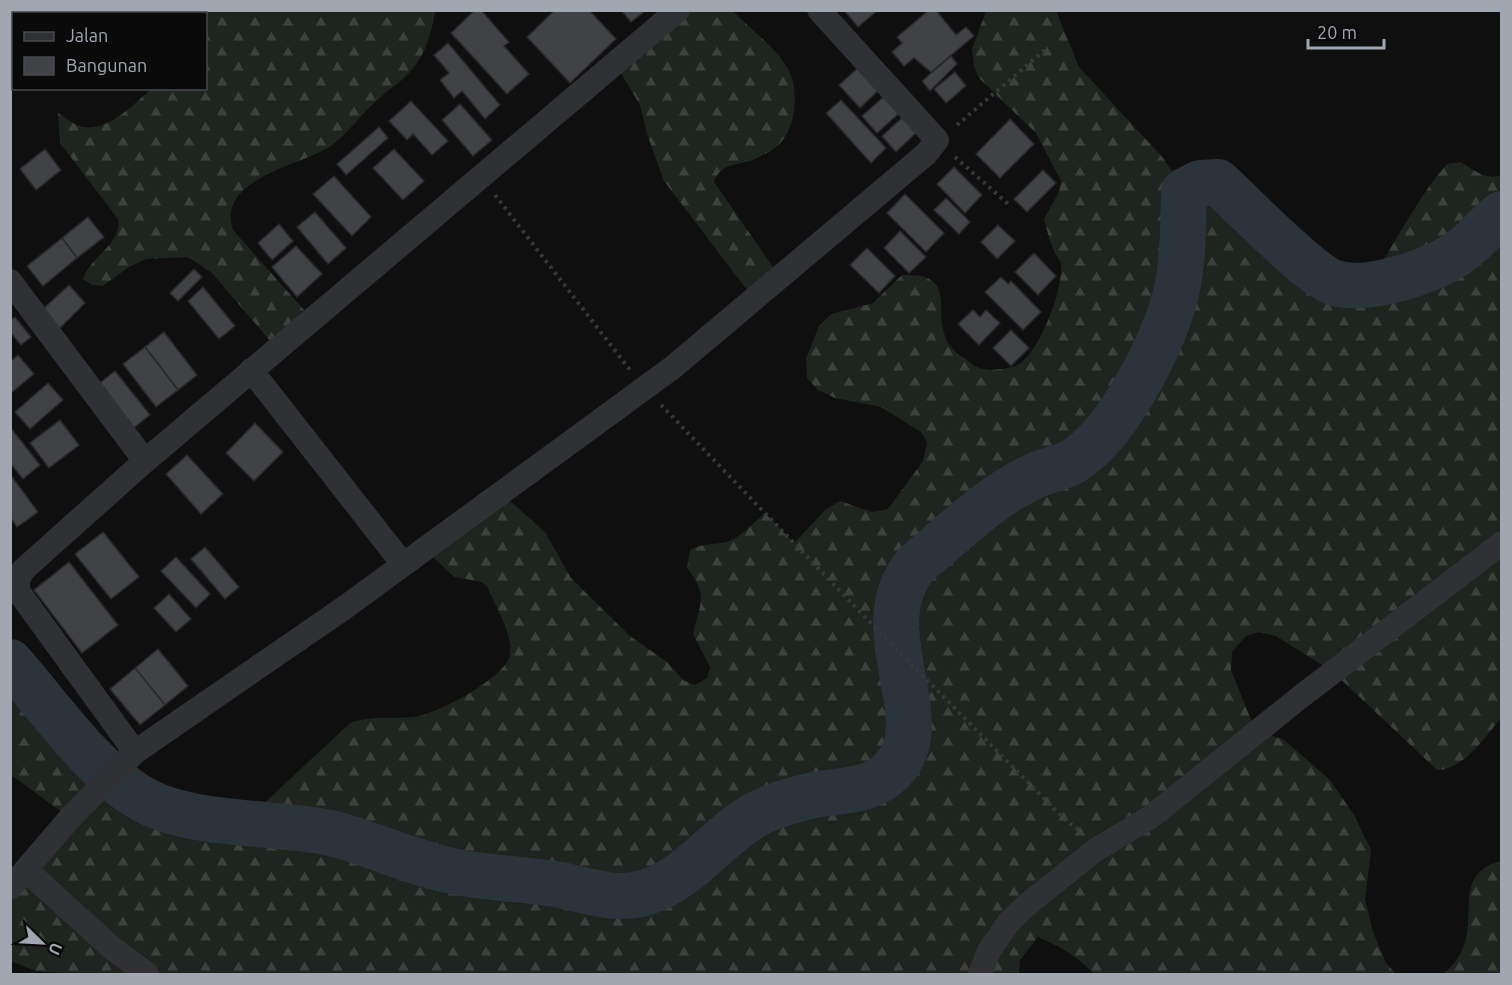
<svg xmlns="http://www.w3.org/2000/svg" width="1512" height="985" font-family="Ubuntu,sans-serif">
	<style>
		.forest { fill: url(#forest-firs) }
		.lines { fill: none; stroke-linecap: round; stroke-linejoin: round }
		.river { stroke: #2b343a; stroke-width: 46 }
		.building { fill: #404246; stroke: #29292c; stroke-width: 1.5 }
		.path { stroke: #36383c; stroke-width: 4; stroke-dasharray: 3 4.5; stroke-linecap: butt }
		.minor { stroke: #303135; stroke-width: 24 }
	</style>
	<defs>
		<pattern id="forest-firs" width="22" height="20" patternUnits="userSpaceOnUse" patternTransform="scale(1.5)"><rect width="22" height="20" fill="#1e241e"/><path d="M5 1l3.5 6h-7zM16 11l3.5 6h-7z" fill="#3c413c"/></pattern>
	</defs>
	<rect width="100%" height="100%" fill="#0f0f10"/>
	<!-- forest -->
	<g class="forest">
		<path d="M732,10C749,28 774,46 787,67C799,87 797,123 782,141C775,150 765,154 755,159C738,166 721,162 714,182L780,277L754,299L664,181L647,134L640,105L615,63L678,11Z"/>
		<path d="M184,11H435C432,32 425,57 409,73C399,84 385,92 374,103C360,116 347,134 332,145C303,166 216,177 233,230L312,319L277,349L212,273L188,257L146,259L129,267L103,286L92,285L83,279C90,256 122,245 118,219L60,143L58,113C65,117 75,126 83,127C109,131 133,105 151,89L206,88V14L183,13Z"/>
		<path d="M986,11H1056L1079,67L1164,159L1184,190L1200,183L1218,182L1298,256L1334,283L1356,285L1368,283C1396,244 1415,200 1447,164L1461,162C1473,170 1487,181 1501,175V718C1485,737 1464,770 1437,770L1333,672L1276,636L1259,632L1246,636L1232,652L1231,670L1256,732L1283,739L1330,780L1354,815L1371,850L1365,899L1373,932L1386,963L1396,974H1094C1077,956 1061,947 1038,937L1020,960L1019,974H73L35,971L11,961V888L70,818L11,775L10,662C42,699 103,783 145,801C177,815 210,819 244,822L350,723C372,715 390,719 413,717C434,716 507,677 510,655C513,633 495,606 487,586L482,582L454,577L425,549L501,493L545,532L571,578L583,590L630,636L667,662L683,680L695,685L707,678L710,667L693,634C700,602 709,596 687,568L690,550C703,543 713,545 726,542C741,538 753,523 765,513L794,543L826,509L840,501L872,512L888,509L923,461L927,442L921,432L881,407L835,398L818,390L807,378L806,359L819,326L831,314L873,303L902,275C972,272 916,328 964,358C970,362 977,369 984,369C993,371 1011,369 1019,364C1040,351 1063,290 1061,265C1061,261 1057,257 1055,253C1050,242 1047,231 1044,219L1059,192L1061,181L1036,133L979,78L974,66L972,49Z"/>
		<path d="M1501,861V974H1443C1451,968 1459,958 1463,948C1477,917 1453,873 1501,861Z"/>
	</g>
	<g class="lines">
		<!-- river -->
		<path class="river" d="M10,662C48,705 91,768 139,797C187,827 274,821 331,833C366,842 401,858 436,867C474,878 516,878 555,884C585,889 616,903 647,892C697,876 724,824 773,807C786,802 801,798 814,795C843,790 872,792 893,769C940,720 863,630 915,566C922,558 933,551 941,543C969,519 997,494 1030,478C1043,471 1057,469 1070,463C1115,439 1160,349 1174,301C1184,265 1183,227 1184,191L1200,183L1218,182C1241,203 1310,275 1335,283C1369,293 1433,271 1461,251C1476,241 1486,225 1502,214"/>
	</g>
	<!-- building -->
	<g class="building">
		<polygon points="475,10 481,10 509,42 504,46 529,74 507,94 451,33"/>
		<polygon points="555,10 589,10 616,39 570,83 527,37"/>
		<polygon points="621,10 644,10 645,11 631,22"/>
		<polygon points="844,10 878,10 858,27"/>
		<polygon points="929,10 936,10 956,35 966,27 974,36 931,72 914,58 904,66 892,52 902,43 897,37"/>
		<polygon points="448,43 500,105 485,119 462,91 454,98 440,80 449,73 434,55"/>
		<polygon points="951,56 957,64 930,91 922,81"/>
		<polygon points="860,66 880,89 860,108 839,85"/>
		<polygon points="955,72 966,86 946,103 934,89"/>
		<polygon points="890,91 905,108 877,133 862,116"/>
		<polygon points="841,100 886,148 871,163 826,113"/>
		<polygon points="411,101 448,141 432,155 413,134 407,140 389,121"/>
		<polygon points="460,104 492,140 473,156 442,120"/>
		<polygon points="903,117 917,132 896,152 882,136"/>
		<polygon points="1010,119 1034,144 1000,178 976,154"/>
		<polygon points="379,127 388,138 346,175 337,164"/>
		<polygon points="45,149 61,170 36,190 20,169"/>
		<polygon points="394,149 424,181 403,200 373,168"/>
		<polygon points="954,167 982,195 965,213 937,184"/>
		<polygon points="1043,170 1056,183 1027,212 1014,199"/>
		<polygon points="334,176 371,217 352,236 313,194"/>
		<polygon points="905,194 944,233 926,252 887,213"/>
		<polygon points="946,198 970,222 959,234 934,210"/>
		<polygon points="315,212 346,248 328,264 297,227"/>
		<polygon points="88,217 104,237 77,258 62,238"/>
		<polygon points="279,224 293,241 272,260 258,243"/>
		<polygon points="998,225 1015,241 997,259 981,242"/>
		<polygon points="900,231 926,257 909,273 884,248"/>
		<polygon points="62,238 77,258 43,286 27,266"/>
		<polygon points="296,246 322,274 297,297 272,267"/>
		<polygon points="867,248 895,276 879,293 850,265"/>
		<polygon points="1034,253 1056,276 1038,295 1015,272"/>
		<polygon points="194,269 202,277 178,301 170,293"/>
		<polygon points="1001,277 1008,284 1011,281 1041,312 1023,330 985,292"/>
		<polygon points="69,285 85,303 60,328 42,310"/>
		<polygon points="203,287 235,326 219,339 188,301"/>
		<polygon points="973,310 980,317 986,310 1000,323 979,345 958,324"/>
		<polygon points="15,317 31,337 21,345 10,332 10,320"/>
		<polygon points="1011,330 1029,348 1011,366 993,348"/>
		<polygon points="164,332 197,375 178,390 145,347"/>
		<polygon points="145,347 178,390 156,407 123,364"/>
		<polygon points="18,355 34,374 10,394 10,362"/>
		<polygon points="115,371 150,415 131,430 96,386"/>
		<polygon points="48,383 63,400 30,429 15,412"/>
		<polygon points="60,420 79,445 49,468 30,443"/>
		<polygon points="255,423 283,452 254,481 226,453"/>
		<polygon points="10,427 40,465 23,479 10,463"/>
		<polygon points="187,455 223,494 201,514 166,474"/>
		<polygon points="10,474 38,512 17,527 10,517"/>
		<polygon points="103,532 139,577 111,599 75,554"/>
		<polygon points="205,547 239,587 225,599 191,559"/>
		<polygon points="176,557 210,594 196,608 161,571"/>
		<polygon points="69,562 118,625 82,653 34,590"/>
		<polygon points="169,594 191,619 176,632 154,608"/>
		<polygon points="158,649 188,686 165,705 135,668"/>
		<polygon points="135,668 165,705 140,725 110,689"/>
	</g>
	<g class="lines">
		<!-- path -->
		<g class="path">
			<polyline points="957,125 1045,50"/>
			<polyline points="955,157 1008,204"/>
			<polyline points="495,195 630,370"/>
			<polyline points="661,405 865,617 1065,820 1080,831"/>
		</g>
		<!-- minor -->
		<g class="minor">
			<polyline points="10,281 145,461"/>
			<polyline points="251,370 403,564"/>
			<polyline points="135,752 18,591 18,581 23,570 145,461 678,10"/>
			<polyline points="26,870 112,948 147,974"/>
			<polyline points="10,888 70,818 135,752 344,608 672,368 926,154 937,140 819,10"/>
			<polyline points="980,974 989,951 1009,922 1029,903 1094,851 1152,816 1299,698 1502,543"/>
		</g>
	</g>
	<!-- border -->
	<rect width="1512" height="985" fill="none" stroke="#a1a7b0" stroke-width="24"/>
	<!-- legend -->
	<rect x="12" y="12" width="195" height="78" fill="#0a0a0b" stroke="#46494d" stroke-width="1.5"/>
	<rect x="24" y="32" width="30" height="9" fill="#303135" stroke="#46494d" stroke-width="1.5"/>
	<text x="66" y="42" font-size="18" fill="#a1a7b0">Jalan</text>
	<rect x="24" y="57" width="30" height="18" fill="#404246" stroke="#46494d" stroke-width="1.5"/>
	<text x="66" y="72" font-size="18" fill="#a1a7b0">Bangunan</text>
	<!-- north arrow -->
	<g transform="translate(42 943) rotate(114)" stroke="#0a0a0b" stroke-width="4.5" paint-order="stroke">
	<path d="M0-4.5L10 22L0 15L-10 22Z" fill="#a1a7b0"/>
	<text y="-9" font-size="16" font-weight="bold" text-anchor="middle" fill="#a1a7b0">U</text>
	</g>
	<!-- scale -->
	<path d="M1308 39v9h76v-9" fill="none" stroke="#a1a7b0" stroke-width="3"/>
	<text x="1317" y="39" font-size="18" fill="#a1a7b0" stroke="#0a0a0b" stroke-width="4.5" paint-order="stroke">20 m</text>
</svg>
